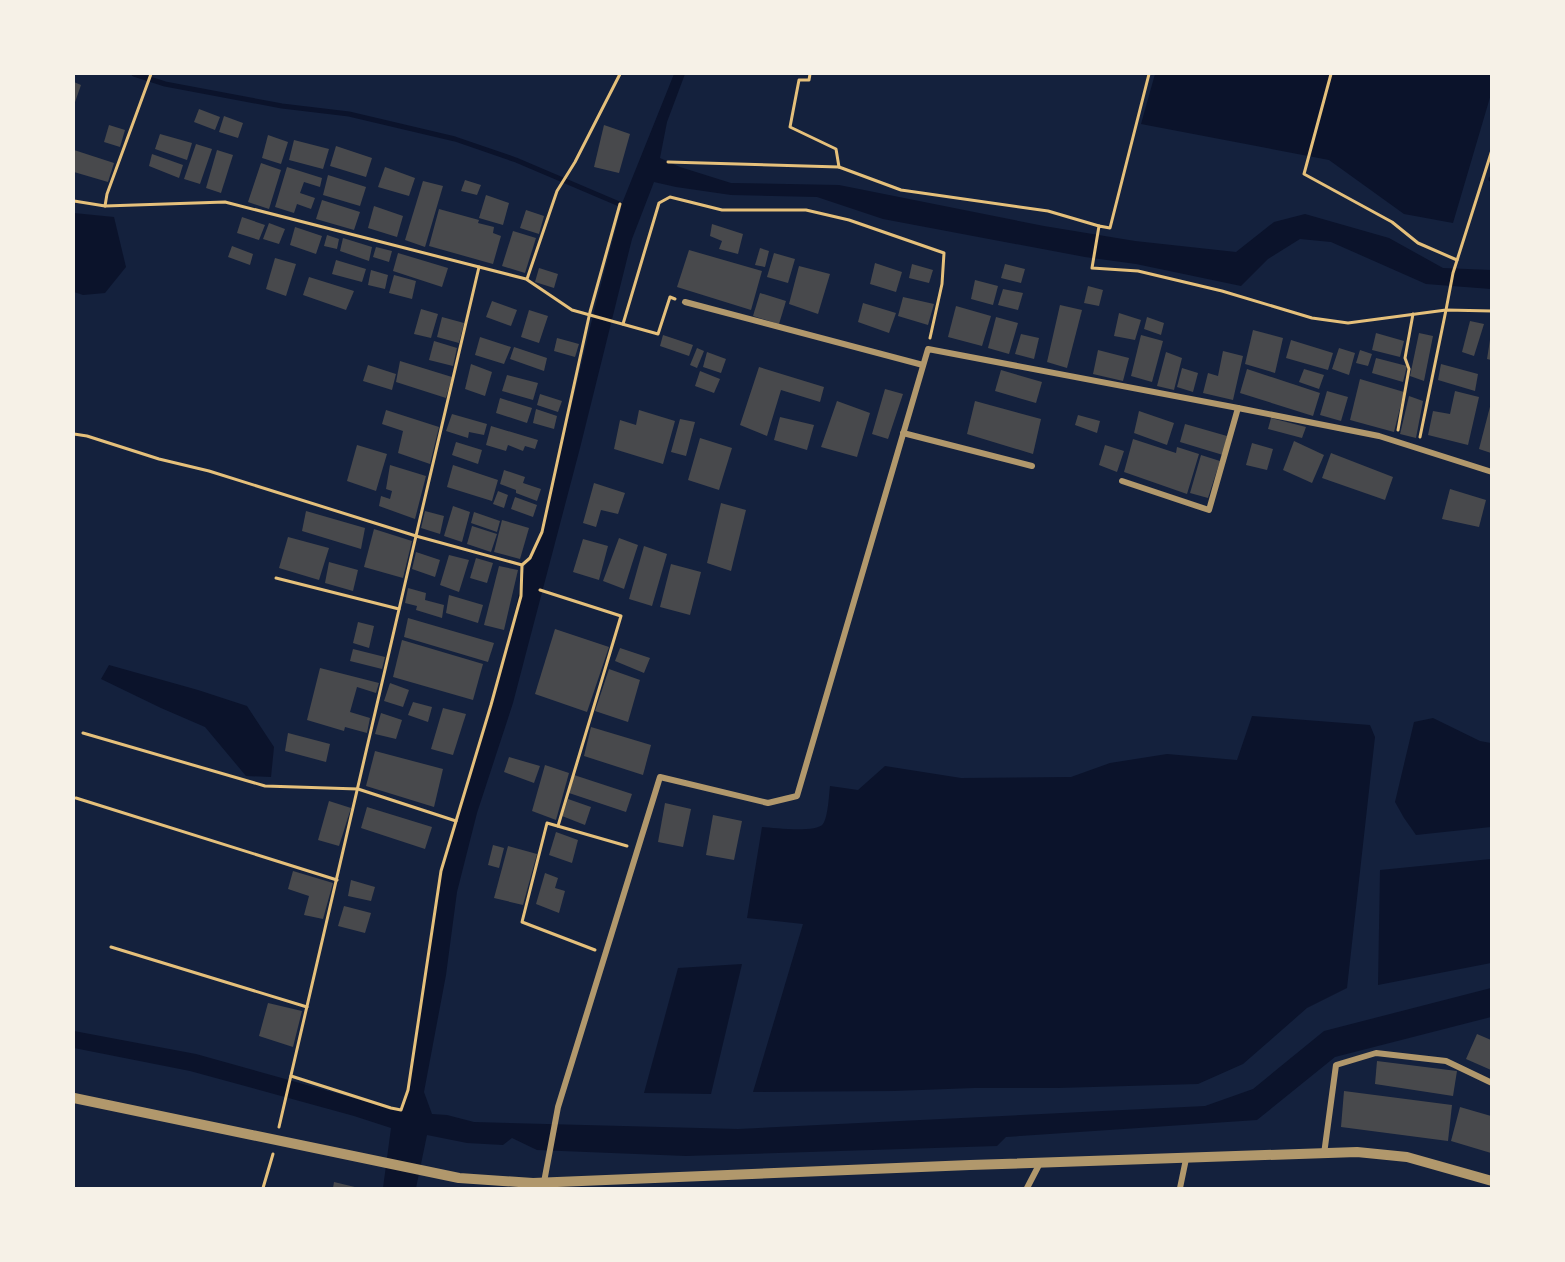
<svg xmlns="http://www.w3.org/2000/svg" width="1565" height="1262" font-family="Montserrat,sans-serif">
	<style>
		.water { fill: #0b132b }
		.lines { fill: none; stroke-linecap: round; stroke-linejoin: round }
		.stream { stroke: #0b132b; stroke-width: 5 }
		.building { fill: #48494c }
		.path { stroke: #e5c07b; stroke-width: 3 }
		.minor { stroke: #b1986c; stroke-width: 6 }
		.tertiary { stroke: #b1986c; stroke-width: 10 }
	</style>
	<rect width="100%" height="100%" fill="#14213d"/>
	<!-- water -->
	<g class="water">
		<polygon points="674,74 685,74 667,122 660,158 680,167 731,183 839,185 1044,226 1135,241 1236,252 1274,222 1305,214 1389,238 1443,268 1491,270 1491,289 1426,284 1331,242 1300,239 1268,259 1241,286 1136,264 1085,257 883,219 817,197 731,195 676,187 654,182 632,239 580,448 525,657 513,703 477,813 457,892 446,975 424,1092 432,1114 447,1115 474,1122 738,1129 1205,1106 1253,1089 1324,1031 1491,988 1491,1017 1335,1057 1257,1120 1006,1137 997,1146 686,1156 537,1150 512,1138 503,1145 467,1143 427,1135 416,1188 383,1188 391,1128 354,1116 190,1071 74,1048 74,1031 196,1054 389,1108 401,1110 408,1090 441,871 507,647 525,566 541,534 595,307 623,201"/>
		<polygon points="1155,74 1491,74 1491,94 1453,223 1404,214 1329,160 1141,124"/>
		<polygon points="74,213 114,217 126,267 105,293 83,295 74,292"/>
		<polygon points="109,665 198,690 247,706 274,747 271,777 246,776 205,727 161,708 101,679"/>
		<path d="M1252,716L1370,725L1375,737L1347,988L1307,1008L1243,1064L1198,1084L1058,1088H974L894,1091L753,1092L803,924L747,918L762,827C775,828 816,833 823,824C828,817 829,795 830,786L858,790L885,766L961,778L1071,777L1110,763L1167,754L1237,760Z"/>
		<polygon points="1433,718 1480,741 1491,743 1491,827 1416,835 1404,818 1395,802 1414,722"/>
		<polygon points="1491,859 1491,963 1378,985 1380,870"/>
		<polygon points="742,964 711,1094 644,1093 678,968"/>
	</g>
	<g class="lines">
		<!-- stream -->
		<g class="stream">
			<polyline points="134,74 165,84 282,106 349,114 455,139 516,160 624,206"/>
			<polyline points="1491,179 1492,179"/>
		</g>
	</g>
	<!-- building -->
	<g class="building">
		<polygon points="74,82 81,85 74,105"/>
		<polygon points="199,109 220,117 215,130 194,122"/>
		<polygon points="224,116 243,123 238,138 219,132"/>
		<polygon points="109,125 125,130 120,147 104,142"/>
		<polygon points="604,125 630,134 619,173 594,167"/>
		<polygon points="160,134 192,143 187,160 155,149"/>
		<polygon points="268,135 288,142 281,164 262,158"/>
		<polygon points="294,140 329,149 323,169 289,160"/>
		<polygon points="196,144 212,149 200,184 184,179"/>
		<polygon points="336,146 372,158 366,177 330,166"/>
		<polygon points="74,150 114,163 108,182 74,172"/>
		<polygon points="217,150 233,155 221,193 206,188"/>
		<polygon points="152,154 183,165 179,178 149,166"/>
		<polygon points="261,163 281,170 269,209 248,202"/>
		<polygon points="287,167 322,178 320,187 304,182 300,193 315,198 311,209 297,204 294,213 275,207"/>
		<polygon points="385,167 415,178 409,196 378,187"/>
		<polygon points="328,175 366,187 360,206 323,195"/>
		<polygon points="465,180 481,185 477,195 461,191"/>
		<polygon points="423,181 443,186 425,247 405,240"/>
		<polygon points="486,195 509,203 503,225 479,218"/>
		<polygon points="322,200 360,212 354,230 316,219"/>
		<polygon points="374,206 403,216 397,237 368,228"/>
		<polygon points="439,209 479,220 478,223 494,227 493,233 501,236 493,264 429,246"/>
		<polygon points="526,210 544,216 539,234 520,228"/>
		<polygon points="242,217 265,225 259,240 237,233"/>
		<polygon points="269,223 285,229 279,244 263,239"/>
		<polygon points="712,224 743,234 738,254 719,249 722,241 710,236"/>
		<polygon points="295,227 322,236 316,254 290,245"/>
		<polygon points="513,231 536,238 525,273 502,266"/>
		<polygon points="327,235 339,239 337,249 324,246"/>
		<polygon points="343,238 372,247 369,261 340,251"/>
		<polygon points="232,246 253,254 250,265 228,257"/>
		<polygon points="376,247 392,251 389,262 373,257"/>
		<polygon points="760,248 769,251 765,267 755,265"/>
		<polygon points="689,250 762,271 751,310 677,287"/>
		<polygon points="398,253 448,268 442,287 393,271"/>
		<polygon points="774,253 795,259 788,283 767,277"/>
		<polygon points="275,258 296,264 286,296 266,289"/>
		<polygon points="336,260 366,269 362,282 332,274"/>
		<polygon points="875,263 902,272 896,292 870,284"/>
		<polygon points="912,264 933,270 929,283 909,278"/>
		<polygon points="1005,264 1025,269 1021,283 1001,278"/>
		<polygon points="799,266 830,274 818,314 789,304"/>
		<polygon points="539,268 558,274 554,288 535,282"/>
		<polygon points="371,270 388,275 385,289 368,285"/>
		<polygon points="394,275 416,281 412,299 389,293"/>
		<polygon points="309,277 354,291 346,310 303,295"/>
		<polygon points="975,280 998,286 993,305 971,299"/>
		<polygon points="1088,286 1103,290 1099,306 1084,303"/>
		<polygon points="1003,289 1023,293 1018,310 998,305"/>
		<polygon points="760,293 786,301 779,324 753,316"/>
		<polygon points="903,297 934,304 928,325 898,316"/>
		<polygon points="492,301 517,310 511,326 486,317"/>
		<polygon points="863,303 896,313 889,333 858,322"/>
		<polygon points="1060,305 1082,310 1067,368 1047,362"/>
		<polygon points="956,306 991,316 982,346 948,337"/>
		<polygon points="421,309 438,314 431,338 414,334"/>
		<polygon points="529,310 548,316 539,343 521,337"/>
		<polygon points="1119,313 1141,320 1135,340 1114,336"/>
		<polygon points="442,317 464,323 459,343 437,337"/>
		<polygon points="996,317 1018,323 1009,354 988,348"/>
		<polygon points="1147,317 1164,323 1161,335 1144,329"/>
		<polygon points="1470,321 1484,324 1474,356 1462,352"/>
		<polygon points="1253,330 1283,338 1275,373 1245,364"/>
		<polygon points="1376,333 1404,341 1400,357 1372,350"/>
		<polygon points="1419,333 1433,336 1424,381 1410,376"/>
		<polygon points="1021,334 1039,338 1034,359 1015,354"/>
		<polygon points="663,335 693,345 689,356 660,346"/>
		<polygon points="1141,335 1163,341 1152,382 1131,376"/>
		<polygon points="480,337 511,347 504,364 475,355"/>
		<polygon points="557,338 579,344 575,357 554,351"/>
		<polygon points="1291,340 1333,353 1328,370 1286,358"/>
		<polygon points="1490,340 1491,340 1491,360 1487,359"/>
		<polygon points="434,341 457,348 453,366 429,360"/>
		<polygon points="514,347 547,358 544,371 510,359"/>
		<polygon points="697,348 704,351 697,368 690,365"/>
		<polygon points="1339,348 1355,353 1349,375 1332,369"/>
		<polygon points="1098,350 1129,358 1123,381 1093,374"/>
		<polygon points="1360,350 1372,354 1368,366 1356,363"/>
		<polygon points="1223,351 1243,356 1233,400 1203,393 1208,373 1218,376"/>
		<polygon points="707,352 726,359 721,373 703,367"/>
		<polygon points="1166,352 1182,358 1174,390 1157,386"/>
		<polygon points="1376,358 1407,366 1403,382 1372,373"/>
		<polygon points="400,361 452,377 446,398 396,382"/>
		<polygon points="471,364 492,372 485,396 465,389"/>
		<polygon points="1441,364 1478,374 1475,391 1438,380"/>
		<polygon points="368,365 396,374 392,390 363,381"/>
		<polygon points="759,367 824,387 820,402 781,390 767,436 740,425"/>
		<polygon points="1182,368 1198,373 1193,392 1177,387"/>
		<polygon points="1247,369 1320,393 1313,416 1240,393"/>
		<polygon points="1304,369 1324,375 1319,389 1299,382"/>
		<polygon points="1001,370 1042,382 1036,403 995,391"/>
		<polygon points="700,371 720,379 714,393 695,386"/>
		<polygon points="507,375 538,383 533,400 502,391"/>
		<polygon points="1360,379 1404,392 1394,432 1350,420"/>
		<polygon points="885,389 903,394 888,439 872,434"/>
		<polygon points="1327,391 1348,397 1341,421 1320,415"/>
		<polygon points="1455,391 1479,397 1468,445 1428,435 1433,411 1450,414"/>
		<polygon points="540,394 562,401 558,412 537,405"/>
		<polygon points="1409,396 1423,401 1416,438 1400,434"/>
		<polygon points="500,398 532,408 527,423 496,413"/>
		<polygon points="837,401 870,413 857,457 821,447"/>
		<polygon points="975,401 1041,419 1033,454 967,434"/>
		<polygon points="1491,403 1491,453 1479,449"/>
		<polygon points="536,409 557,416 554,429 533,423"/>
		<polygon points="386,410 439,427 430,464 398,453 403,431 382,424"/>
		<polygon points="639,410 675,421 663,464 614,449 620,420 636,425"/>
		<polygon points="1139,411 1174,423 1167,445 1134,433"/>
		<polygon points="452,414 487,424 484,435 469,432 468,438 446,431"/>
		<polygon points="1078,415 1100,421 1097,433 1075,425"/>
		<polygon points="780,417 814,425 807,450 774,440"/>
		<polygon points="1271,418 1306,427 1302,438 1268,429"/>
		<polygon points="680,419 695,422 686,456 671,452"/>
		<polygon points="1185,424 1227,436 1223,455 1180,442"/>
		<polygon points="491,426 538,440 535,449 525,446 523,451 508,445 506,451 486,445"/>
		<polygon points="700,438 732,448 719,490 688,480"/>
		<polygon points="1133,439 1176,453 1177,447 1199,454 1187,494 1124,472"/>
		<polygon points="1294,441 1324,455 1312,483 1283,470"/>
		<polygon points="456,442 482,450 478,464 452,455"/>
		<polygon points="1252,443 1273,449 1267,470 1246,465"/>
		<polygon points="357,445 387,454 376,491 347,481"/>
		<polygon points="1105,445 1124,451 1117,472 1099,465"/>
		<polygon points="1331,453 1393,477 1385,500 1322,478"/>
		<polygon points="1201,455 1220,461 1208,498 1190,493"/>
		<polygon points="390,465 426,476 415,519 379,506 381,496 390,499 392,491 386,489"/>
		<polygon points="453,465 498,480 492,501 447,487"/>
		<polygon points="504,470 525,477 523,483 541,489 537,501 516,493 516,490 500,484"/>
		<polygon points="594,483 625,493 618,514 601,510 596,527 583,523"/>
		<polygon points="1450,489 1486,500 1479,527 1442,519"/>
		<polygon points="498,491 508,495 504,508 493,504"/>
		<polygon points="515,497 537,505 533,517 511,509"/>
		<polygon points="721,503 746,510 731,571 707,563"/>
		<polygon points="453,506 470,512 462,542 444,536"/>
		<polygon points="306,511 365,528 361,549 302,531"/>
		<polygon points="425,511 444,516 440,534 421,528"/>
		<polygon points="474,512 500,521 497,532 471,523"/>
		<polygon points="502,520 529,528 520,559 494,552"/>
		<polygon points="472,526 497,534 491,552 467,544"/>
		<polygon points="374,529 412,541 403,578 364,567"/>
		<polygon points="288,537 329,548 319,580 279,568"/>
		<polygon points="619,538 638,545 624,589 603,581"/>
		<polygon points="583,539 608,546 599,580 573,572"/>
		<polygon points="644,546 667,554 652,606 629,599"/>
		<polygon points="416,552 440,560 435,577 412,569"/>
		<polygon points="449,555 469,560 459,592 440,585"/>
		<polygon points="476,558 493,563 487,583 470,578"/>
		<polygon points="329,562 358,570 353,591 325,583"/>
		<polygon points="671,564 701,572 690,615 660,607"/>
		<polygon points="499,566 518,570 504,630 484,625"/>
		<polygon points="408,588 426,593 425,600 444,605 442,618 416,610 417,606 405,603"/>
		<polygon points="449,595 483,605 478,623 446,613"/>
		<polygon points="408,618 494,643 488,662 404,637"/>
		<polygon points="358,622 374,626 369,648 353,643"/>
		<polygon points="555,629 609,647 587,712 535,694"/>
		<polygon points="402,640 483,664 473,700 393,677"/>
		<polygon points="620,648 650,658 644,673 615,661"/>
		<polygon points="353,649 385,657 382,669 350,661"/>
		<polygon points="320,668 379,683 376,693 357,687 350,712 370,718 367,733 345,727 344,731 307,720"/>
		<polygon points="609,669 640,680 628,722 595,711"/>
		<polygon points="390,683 409,690 403,707 384,701"/>
		<polygon points="413,702 432,707 428,722 408,715"/>
		<polygon points="443,708 466,714 453,755 431,749"/>
		<polygon points="381,713 402,720 396,739 375,734"/>
		<polygon points="591,727 651,745 643,775 584,756"/>
		<polygon points="288,733 330,744 326,762 285,751"/>
		<polygon points="375,751 443,769 434,807 366,786"/>
		<polygon points="509,757 540,766 534,783 504,772"/>
		<polygon points="545,765 569,773 556,820 532,811"/>
		<polygon points="574,775 632,794 626,812 569,793"/>
		<polygon points="568,799 591,807 585,825 562,816"/>
		<polygon points="329,801 351,808 339,846 318,840"/>
		<polygon points="665,803 691,809 683,847 658,842"/>
		<polygon points="367,807 432,827 425,849 361,828"/>
		<polygon points="713,815 742,821 734,860 706,855"/>
		<polygon points="556,832 578,840 572,863 549,855"/>
		<polygon points="493,845 504,848 499,868 488,865"/>
		<polygon points="508,846 537,854 523,905 494,898"/>
		<polygon points="293,871 333,883 323,919 304,915 309,896 288,889"/>
		<polygon points="545,873 558,878 555,888 565,891 559,913 536,904"/>
		<polygon points="351,880 375,887 371,901 348,896"/>
		<polygon points="344,906 371,913 365,933 338,926"/>
		<polygon points="268,1003 302,1011 293,1047 259,1036"/>
		<polygon points="1477,1034 1491,1040 1491,1070 1466,1059"/>
		<polygon points="1377,1061 1457,1071 1453,1096 1375,1084"/>
		<polygon points="1344,1091 1452,1105 1448,1141 1341,1127"/>
		<polygon points="1460,1107 1491,1116 1491,1153 1451,1141"/>
		<polygon points="334,1182 359,1188 333,1188"/>
	</g>
	<g class="lines">
		<!-- path -->
		<g class="path">
			<polyline points="1149,74 1110,228 1099,226 1092,268 1138,271 1222,291 1312,318 1348,323 1446,310 1453,273 1492,150"/>
			<polyline points="1331,74 1304,174 1392,222 1418,243 1457,260"/>
			<polyline points="668,162 839,167 836,149 790,127 799,80 809,80 810,74"/>
			<polyline points="839,167 901,190 1048,211 1099,226"/>
			<polyline points="74,201 105,206 107,194 151,74"/>
			<polyline points="105,206 225,202 526,279 572,310 658,334 670,297 675,299"/>
			<polyline points="527,279 557,191 575,162 620,74"/>
			<polyline points="623,324 659,203 670,197 722,210 806,210 849,220 944,253 942,284 930,338"/>
			<polyline points="1398,430 1409,369 1405,358 1413,314"/>
			<polyline points="74,434 87,436 159,459 209,471 416,536 522,565"/>
			<polyline points="1420,437 1446,310 1492,311"/>
			<polyline points="276,578 399,609"/>
			<polyline points="540,590 621,616 558,826"/>
			<polyline points="83,733 265,786 358,789 456,821"/>
			<polyline points="76,798 337,880"/>
			<polyline points="111,947 307,1007"/>
			<polyline points="595,950 522,922 547,823 627,846"/>
			<polyline points="291,1076 391,1108 401,1110 408,1090 441,871 491,705 521,596 522,565 530,558 542,532 590,312 620,204"/>
			<polyline points="279,1127 416,536 479,267"/>
			<polyline points="263,1188 273,1154"/>
		</g>
		<!-- minor -->
		<g class="minor">
			<polyline points="685,302 923,365"/>
			<polyline points="903,433 1032,466"/>
			<polyline points="1122,481 1209,510 1238,408"/>
			<polyline points="1324,1154 1336,1065 1376,1053 1446,1061 1492,1083"/>
			<polyline points="544,1182 558,1107 660,777 768,803 797,796 928,349 1238,408 1379,436 1492,472"/>
			<polyline points="1027,1188 1040,1163"/>
			<polyline points="1180,1188 1186,1159"/>
		</g>
		<!-- tertiary -->
		<polyline class="tertiary" points="74,1098 459,1178 533,1183 970,1165 1357,1152 1407,1157 1492,1181"/>
	</g>
	<!-- border -->
	<rect width="1565" height="1262" fill="none" stroke="#f6f1e7" stroke-width="150"/>
</svg>
